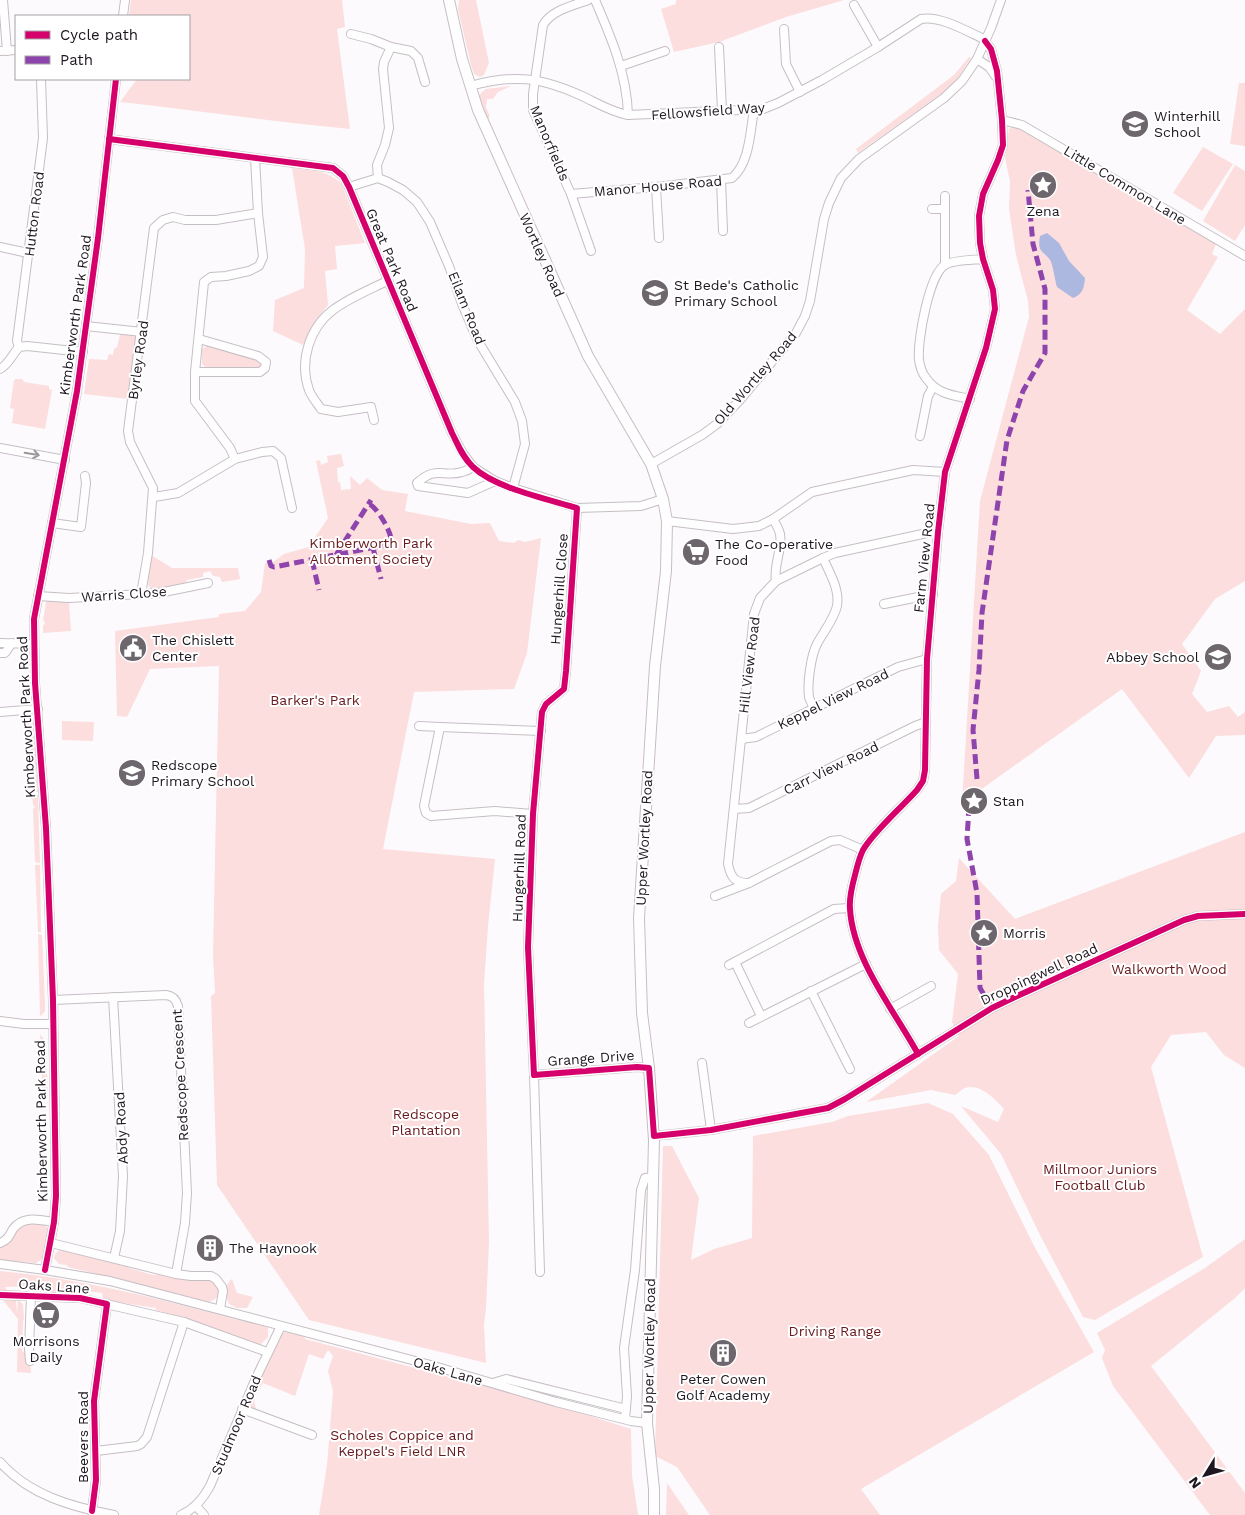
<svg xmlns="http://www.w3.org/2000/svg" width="1245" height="1515" font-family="'Work Sans',sans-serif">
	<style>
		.green { fill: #fbdedd }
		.water { fill: #acb8df }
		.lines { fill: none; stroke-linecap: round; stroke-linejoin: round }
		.minor-casing { stroke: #c5bfc5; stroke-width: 10 }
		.major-casing { stroke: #c5bfc5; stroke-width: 12 }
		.minor { stroke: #fffeff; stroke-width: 8 }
		.major { stroke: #fffeff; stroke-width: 10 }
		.quiet { stroke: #8e44ad; stroke-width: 5; stroke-dasharray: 10 5; stroke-linecap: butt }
		.cycleway-casing { stroke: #fff; stroke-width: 9 }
		.cycleway { stroke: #d6006c; stroke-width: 6 }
		.oneway { stroke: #9a969a }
		.labels { text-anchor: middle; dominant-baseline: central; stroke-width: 4; stroke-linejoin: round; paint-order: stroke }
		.street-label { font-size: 14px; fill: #1f171f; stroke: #fff }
		.poi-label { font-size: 14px; fill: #1f171f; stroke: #fff; text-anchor: start }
		.park-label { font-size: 14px; fill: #67181b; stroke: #fff }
	</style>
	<rect width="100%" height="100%" fill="#fdfafd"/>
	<!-- green -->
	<g class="green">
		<path d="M131,0H342L345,27L337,29L350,129C273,122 196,110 120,102L137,79H189V16H129Z"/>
		<polygon points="459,0 476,0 489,63 484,75 480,77 474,74 471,65 458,9"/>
		<polygon points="676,0 844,0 786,17 719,42 674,52 661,9 676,4"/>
		<polygon points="969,57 971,58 958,78 947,90 858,153 856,149 954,75"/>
		<polygon points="1239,83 1245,83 1245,146 1230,144"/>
		<polygon points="511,86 498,92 493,99 487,99 486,107 490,117 488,119 479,98 481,93 486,89"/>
		<polygon points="1009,128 1030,129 1193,225 1216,244 1212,254 1218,257 1187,310 1220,334 1245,309 1245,581 1215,599 1182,644 1201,671 1192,694 1207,712 1229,706 1238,717 1245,712 1245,735 1216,736 1189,778 1122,689 962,803 980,501 1029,317 1028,301 1016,255 1009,209 1010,181 1005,158"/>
		<polygon points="1203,147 1233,164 1202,211 1173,193"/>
		<polygon points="1235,165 1245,171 1245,225 1235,241 1203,221"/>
		<path d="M292,168C311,171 330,170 342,185L365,243L335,246L337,269L325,271L328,305L316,320L303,345L273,331L275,300L304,288L305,249Z"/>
		<polygon points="124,334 133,335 138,341 131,395 128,399 84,394 89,359 107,360 109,354 113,355 114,349 117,347 120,335"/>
		<polygon points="208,345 261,360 263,364 260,369 207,369 202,364 202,349"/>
		<polygon points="16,379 22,379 24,382 49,386 49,389 52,390 45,429 12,423 14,409 10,408 14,380"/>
		<polygon points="340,454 341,454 344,466 337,468 338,482 340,482 341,490 351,489 350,476 360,485 367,478 382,490 408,494 405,511 471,524 490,523 499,541 514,543 518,540 525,542 541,538 527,653 514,689 414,692 383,849 495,859 488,926 484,984 489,1242 486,1308 484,1325 486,1363 309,1320 217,1185 211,996 215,993 213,955 219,666 150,669 127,717 117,716 115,631 219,617 219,614 245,611 261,592 265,563 273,562 284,554 312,546 311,543 328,518 316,461 320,460 321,465 328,462 327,456"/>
		<polygon points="151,555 172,568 238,568 240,579 222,582 220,577 213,576 210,571 203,573 203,577 187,580 184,585 153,590 148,585"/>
		<polygon points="50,599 69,602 71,631 43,633 43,625 44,625 45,622 43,621 46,602"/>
		<polygon points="27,716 30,718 33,722 38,792 33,792 31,748"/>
		<polygon points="62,721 94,722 93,741 62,740"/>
		<polygon points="32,795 38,795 40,863 35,862 33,809 35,807 33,805"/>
		<path d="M1245,832V1068L1224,1055L1206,1032L1171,1035L1151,1067L1203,1257L1095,1320L1083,1317L1040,1235L1001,1154L961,1106L998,1122L1004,1109C996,1100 980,1083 965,1088C962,1089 958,1093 955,1095L931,1090L866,1102L959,1036L952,1022L958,974L939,950L938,926L941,894L956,881L959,858L1015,919Z"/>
		<polygon points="35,865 40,865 41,932 38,932"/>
		<polygon points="38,934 42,935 45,1003 45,1011 42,1015 40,1016"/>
		<polygon points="40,1034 46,1042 48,1098 43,1099"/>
		<polygon points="928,1103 953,1114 989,1155 1034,1246 1094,1352 861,1489 880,1515 710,1515 677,1467 655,1456 663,1146 672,1146 699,1198 691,1260 714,1249 752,1238 753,1136 832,1122 848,1116"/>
		<polygon points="26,1222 44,1224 48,1228 44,1258 36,1263 0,1260 0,1245 12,1237 19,1227"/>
		<polygon points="1245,1239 1245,1288 1235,1298 1151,1366 1245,1493 1245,1515 1210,1515 1113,1386 1102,1358 1105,1350 1097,1333 1205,1268"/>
		<path d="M62,1248L124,1264L129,1268L153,1275L162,1274L213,1279L219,1288C219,1297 216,1300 208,1302L68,1267L67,1265L59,1264L54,1258L56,1253Z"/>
		<path d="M0,1271C82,1279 161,1299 241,1321L259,1324L268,1328V1337L261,1344L254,1345L187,1319L156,1310V1308L103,1300L102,1293L65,1289L64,1295L36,1292L37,1286L5,1287L8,1292H0Z"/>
		<path d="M232,1279L237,1293L253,1297L247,1308H237L229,1304C226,1297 224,1284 232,1279Z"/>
		<polygon points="3,1300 16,1300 17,1314 18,1300 23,1304 24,1318 23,1322 22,1351 25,1353 25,1362 30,1361 31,1373 17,1372 18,1319"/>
		<path d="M286,1332L304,1336L305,1339L556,1405L631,1429L632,1475L638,1515H319L327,1465L333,1391L328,1371L333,1356L328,1350L323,1359L309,1354L295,1396L263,1383C257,1394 250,1399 258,1412L249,1409L247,1405L280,1334Z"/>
		<polygon points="667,1483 689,1515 666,1515"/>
	</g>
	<!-- water -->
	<path class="water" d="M1047,233L1059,243L1069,261L1085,278C1084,288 1083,294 1073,298L1057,287C1055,281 1053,264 1050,260C1043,250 1037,253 1040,236Z"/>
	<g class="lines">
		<defs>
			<g id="minor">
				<polyline points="3,0 7,51"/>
				<path d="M588,0C572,6 552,10 543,25L533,94V110L571,194L591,251"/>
				<path d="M595,0C611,37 627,74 628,115"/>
				<polyline points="854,5 878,47"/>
				<polyline points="123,16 125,0"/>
				<polyline points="784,29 786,64 800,92"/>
				<polyline points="351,34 371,39 391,47 411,51 418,58 425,82"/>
				<polyline points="719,47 722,111"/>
				<polyline points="0,51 16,50"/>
				<polyline points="977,59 989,67 996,77"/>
				<polyline points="621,66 665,51"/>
				<path d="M470,86C514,74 541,77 582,96C597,103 611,112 628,115L763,109L778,103L822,80L878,47L921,19C940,15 968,32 986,40"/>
				<polyline points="1002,120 1022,125 1245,256"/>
				<polyline points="109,139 333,168 343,176 349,187 452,433 462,452 473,467 495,481 513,488 577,508 641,506 663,499"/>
				<polyline points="378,178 377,165 385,145 389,128 383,69 384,62 391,47"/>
				<polyline points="721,180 723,231"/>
				<polyline points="349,187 378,178 388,182 403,190 417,202 430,222 449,266 462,304 478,341 515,402 522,421 525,444 513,488"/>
				<polyline points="656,187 659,238"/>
				<path d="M571,194L656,187L732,178C750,163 750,131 754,110"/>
				<polyline points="945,196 945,264"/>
				<polyline points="932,209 945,209"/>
				<polyline points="0,247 28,253"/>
				<polyline points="86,326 142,332"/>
				<polyline points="19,347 17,341 43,138 41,79"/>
				<polyline points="19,347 27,346 83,352"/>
				<path d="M0,369C9,364 12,355 19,347"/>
				<polyline points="195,372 260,372 265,368 266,362 258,356 199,339"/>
				<path d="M970,399C952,395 937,394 926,378C922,373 920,367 919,360C917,342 929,274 945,265C952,260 974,260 983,259"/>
				<path d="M374,420L371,407L338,412L321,409C317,403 311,396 309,390C299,362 309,328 333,310C349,298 369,290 387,281"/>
				<polyline points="920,436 928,396 933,387"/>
				<polyline points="0,448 65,460"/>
				<polyline points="235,459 230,448 195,401 195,372 204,282 211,277 226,276 249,271 259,266 263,257 258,213 255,158"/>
				<polyline points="651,464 702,435 717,424 739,401 796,333 805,316 810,301 824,219 829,203 841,178 859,159 944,98 962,81 977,59 991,28 1001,0"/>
				<path d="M473,467C470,469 466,471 462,472C443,478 437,465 417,483L418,486L468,493L495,481"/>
				<polyline points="154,497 178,493 235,459 262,452 273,451 281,458 292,508"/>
				<path d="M773,519C776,524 779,529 780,534C783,549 773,565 776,581"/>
				<polyline points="667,521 733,529 759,526 773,519 812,492 913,470 945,472"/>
				<polyline points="52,523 81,527 86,483 85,476"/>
				<polyline points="141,594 148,553 153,488 130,442 128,431 154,228 163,220 173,217 185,220 216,220 258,213"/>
				<polyline points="38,596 69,598 159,593 208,583"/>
				<polyline points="884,604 933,594"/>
				<polyline points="0,643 34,644"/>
				<polyline points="0,653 5,653 12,643"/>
				<path d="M814,708C812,704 810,701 809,697C807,684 811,655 817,644C824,631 834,619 837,606C840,589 829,572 823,558"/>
				<polyline points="0,712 38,709"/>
				<polyline points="419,726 440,727"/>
				<polyline points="741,739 756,737 898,667 927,659"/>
				<polyline points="734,809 749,808 915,726 926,722"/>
				<polyline points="533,814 495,811 431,816 426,813 424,806 440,727 541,731"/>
				<path d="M749,883C735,883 731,878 728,864L754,614L760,598L776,581L823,558L835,553L927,533L938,532"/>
				<polyline points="715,896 749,883 831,841 840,840 863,850"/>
				<polyline points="735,962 761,1016"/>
				<polyline points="729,965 834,909 849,908"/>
				<polyline points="811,991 850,1069"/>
				<polyline points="113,997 123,1176 120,1231 114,1258"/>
				<path d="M53,1000L166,995C173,996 176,999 178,1006L187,1193L185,1223L176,1274"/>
				<polyline points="890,1009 931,986"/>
				<polyline points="0,1021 24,1024 52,1024"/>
				<polyline points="749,1023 866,964"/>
				<path d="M918,1054C894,1010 853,960 850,909C849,899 852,886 855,875C857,867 859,858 863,850C874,831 902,807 917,790L923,781L925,770L927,659L938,532L945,472L986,348L995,309L993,290L983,259L980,243L979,216L983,194L998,160L1003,145L1002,120L997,71L991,49L985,41"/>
				<polyline points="702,1063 711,1130"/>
				<polyline points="534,1075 637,1067 649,1068"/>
				<polyline points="654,1136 711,1130 828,1108 845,1099 992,1008 1015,997 1184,920 1198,916 1245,914"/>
				<path d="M0,1243C8,1240 9,1236 13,1229C23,1215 40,1220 54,1222"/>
				<polyline points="51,1243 176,1274 191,1276 211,1276 216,1279 222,1287 223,1291 220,1309"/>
				<polyline points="0,1264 45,1270 110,1281 427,1364 556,1402 631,1421 647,1423"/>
				<polyline points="45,1270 54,1222 56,1196 53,1000 46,828 35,683 34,619 77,391 98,238 116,79"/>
				<polyline points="540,1272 534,1075 528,947 533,814 542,712 546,704 564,689 566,671 577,508"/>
				<polyline points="0,1295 80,1298 184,1322 267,1352"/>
				<polyline points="30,1361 29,1349 31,1295"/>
				<polyline points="493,1383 506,1379 626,1409"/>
				<polyline points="242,1409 312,1435"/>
				<polyline points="625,1419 627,1396 624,1348 635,1270 641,1190 645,1178 654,1177"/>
				<polyline points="96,1451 137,1446 141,1444 147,1437 184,1322"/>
				<path d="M0,1462C29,1495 72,1507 114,1515"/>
				<polyline points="196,1506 204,1515"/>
				<polyline points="92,1511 96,1480 94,1401 107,1304"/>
				<path d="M181,1515C195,1509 203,1499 210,1486L256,1378L281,1326"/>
			</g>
			<polyline id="major" points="449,0 462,59 478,110 588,356 651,464 663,499 667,521 666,571 655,666 639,918 642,1013 649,1068 654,1140 647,1423 654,1489 654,1515"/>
		</defs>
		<!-- minor casing -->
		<use href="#minor" class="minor-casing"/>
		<!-- major casing -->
		<use href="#major" class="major-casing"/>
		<!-- minor -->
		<use href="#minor" class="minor"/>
		<!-- major -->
		<use href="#major" class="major"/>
		<!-- quiet -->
		<g class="quiet">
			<polyline points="373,548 381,579"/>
			<polyline points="336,555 371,500"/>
			<path d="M269,560L271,566L274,567L391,544C394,535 377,507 369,504"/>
			<polyline points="312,560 319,590"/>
			<polyline points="977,779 973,730 979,670 982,613 1007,440 1023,391 1045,353 1045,289 1033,244 1028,190"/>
			<polyline points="970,791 967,839 977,893 980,988 992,1008"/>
		</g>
		<defs>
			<g id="cycleway">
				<path d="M109,139L333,168L343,176L349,187L452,433C458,445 463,458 473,467C495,488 547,499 577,508L566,671L564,689L546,704L542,712L533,814L528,947L534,1075L637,1067L649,1068L654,1136L711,1130L828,1108L845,1099L992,1008L1015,997L1184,920L1198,916L1245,914"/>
				<path d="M918,1054C894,1010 853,960 850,909C849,899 852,886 855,875C857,867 859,858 863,850C874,831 902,807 917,790L923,781L925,770L927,659L938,532L945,472L986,348L995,309L993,290L983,259L980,243L979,216L983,194L998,160L1003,145L1002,120L997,71L991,49L985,41"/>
				<polyline points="45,1270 54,1222 56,1196 53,1000 46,828 35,683 34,619 77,391 98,238 116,79"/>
				<polyline points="0,1295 80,1298 107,1304 94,1401 96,1480 92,1511"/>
			</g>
		</defs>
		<!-- cycleway casing -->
		<use href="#cycleway" class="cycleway-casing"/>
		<!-- cycleway -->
		<use href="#cycleway" class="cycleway"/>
	</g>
	<!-- one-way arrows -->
	<defs><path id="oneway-shaft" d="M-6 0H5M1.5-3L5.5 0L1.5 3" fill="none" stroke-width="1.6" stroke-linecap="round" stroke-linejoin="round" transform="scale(1.25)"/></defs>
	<use class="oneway" href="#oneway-shaft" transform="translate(32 454) rotate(10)"/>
	<!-- icons -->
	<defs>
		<symbol id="school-disc" viewBox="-11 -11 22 22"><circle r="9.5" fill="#6d666d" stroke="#fff"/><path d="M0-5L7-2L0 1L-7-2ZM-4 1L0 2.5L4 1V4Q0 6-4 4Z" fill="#fff"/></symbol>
		<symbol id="sight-disc" viewBox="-11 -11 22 22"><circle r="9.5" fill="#6d666d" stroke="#fff"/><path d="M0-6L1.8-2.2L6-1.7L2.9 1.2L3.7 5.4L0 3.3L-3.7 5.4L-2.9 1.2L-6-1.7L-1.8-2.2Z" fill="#fff"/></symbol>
		<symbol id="supermarket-disc" viewBox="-11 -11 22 22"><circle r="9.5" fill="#6d666d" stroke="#fff"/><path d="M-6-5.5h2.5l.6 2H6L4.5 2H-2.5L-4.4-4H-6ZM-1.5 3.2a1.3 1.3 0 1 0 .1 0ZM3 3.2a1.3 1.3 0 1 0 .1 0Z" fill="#fff"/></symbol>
		<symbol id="civic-disc" viewBox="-11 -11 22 22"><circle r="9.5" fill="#6d666d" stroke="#fff"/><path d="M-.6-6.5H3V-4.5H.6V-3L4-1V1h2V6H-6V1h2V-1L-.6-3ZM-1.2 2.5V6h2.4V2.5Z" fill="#fff"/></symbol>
		<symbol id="building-disc" viewBox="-11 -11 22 22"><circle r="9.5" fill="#6d666d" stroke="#fff"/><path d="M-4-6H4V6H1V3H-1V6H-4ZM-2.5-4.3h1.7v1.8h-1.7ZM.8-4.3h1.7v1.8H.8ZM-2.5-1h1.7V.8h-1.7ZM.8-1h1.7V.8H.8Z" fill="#fff"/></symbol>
	</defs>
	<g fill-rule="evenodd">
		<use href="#school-disc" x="1119" y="108" width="32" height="32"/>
		<use href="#sight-disc" x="1027" y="169" width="32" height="32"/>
		<use href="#school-disc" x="639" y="277" width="32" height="32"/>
		<use href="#supermarket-disc" x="680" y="536" width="32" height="32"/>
		<use href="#civic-disc" x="117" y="632" width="32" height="32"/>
		<use href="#school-disc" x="1202" y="641" width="32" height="32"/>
		<use href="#school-disc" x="116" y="757" width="32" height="32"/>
		<use href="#sight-disc" x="958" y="785" width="32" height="32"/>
		<use href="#sight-disc" x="968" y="917" width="32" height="32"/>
		<use href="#building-disc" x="194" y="1232" width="32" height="32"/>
		<use href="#supermarket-disc" x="30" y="1299" width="32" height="32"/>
		<use href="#building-disc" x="707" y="1337" width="32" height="32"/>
	</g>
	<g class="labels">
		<!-- street labels -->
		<g class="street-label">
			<text transform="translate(708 111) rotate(-4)">Fellowsfield Way</text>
			<text transform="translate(550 143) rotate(67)">Manorfields</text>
			<text transform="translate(1125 185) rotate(31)">Little Common Lane</text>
			<text transform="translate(658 186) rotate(-5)">Manor House Road</text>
			<text transform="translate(34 214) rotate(-83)">Hutton Road</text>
			<text transform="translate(542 255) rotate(66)">Wortley Road</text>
			<text transform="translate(392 260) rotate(67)">Great Park Road</text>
			<text transform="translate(467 308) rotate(68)">Eilam Road</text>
			<text transform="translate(75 315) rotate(-82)">Kimberworth Park Road</text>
			<text transform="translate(138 360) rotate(-82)">Byrley Road</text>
			<text transform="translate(755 378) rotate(-49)">Old Wortley Road</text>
			<text transform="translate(924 558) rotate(-84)">Farm View Road</text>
			<text transform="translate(559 589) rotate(-86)">Hungerhill Close</text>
			<text transform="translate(124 594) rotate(-4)">Warris Close</text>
			<text transform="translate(749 665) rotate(-83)">Hill View Road</text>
			<text transform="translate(833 699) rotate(-26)">Keppel View Road</text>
			<text transform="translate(26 717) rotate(-93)">Kimberworth Park Road</text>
			<text transform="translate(831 768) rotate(-26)">Carr View Road</text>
			<text transform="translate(644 838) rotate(-87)">Upper Wortley Road</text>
			<text transform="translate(519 868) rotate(-88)">Hungerhill Road</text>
			<text transform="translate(1039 974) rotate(-25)">Droppingwell Road</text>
			<text transform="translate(591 1058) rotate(-4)">Grange Drive</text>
			<text transform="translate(180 1075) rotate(-93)">Redscope Crescent</text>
			<text transform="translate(41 1121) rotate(-91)">Kimberworth Park Road</text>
			<text transform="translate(121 1128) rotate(-93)">Abdy Road</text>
			<text transform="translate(54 1286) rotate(4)">Oaks Lane</text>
			<text transform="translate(649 1346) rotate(-89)">Upper Wortley Road</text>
			<text transform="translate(448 1371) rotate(16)">Oaks Lane</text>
			<text transform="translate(236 1425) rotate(-67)">Studmoor Road</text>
			<text transform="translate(83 1437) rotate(-90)">Beevers Road</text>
		</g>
		<!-- poi labels -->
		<g class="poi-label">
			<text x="1154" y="116">Winterhill<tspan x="1154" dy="16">School</tspan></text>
			<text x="1043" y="211" text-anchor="middle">Zena</text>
			<text x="674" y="285">St Bede's Catholic<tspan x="674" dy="16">Primary School</tspan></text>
			<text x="715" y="544">The Co-operative<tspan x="715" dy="16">Food</tspan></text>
			<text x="152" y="640">The Chislett<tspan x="152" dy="16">Center</tspan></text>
			<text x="1199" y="657" text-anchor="end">Abbey School</text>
			<text x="151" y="765">Redscope<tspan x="151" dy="16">Primary School</tspan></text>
			<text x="993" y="801">Stan</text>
			<text x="1003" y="933">Morris</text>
			<text x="229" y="1248">The Haynook</text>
			<text x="46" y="1341" text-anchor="middle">Morrisons<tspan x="46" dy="16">Daily</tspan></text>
			<text x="723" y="1379" text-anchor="middle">Peter Cowen<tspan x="723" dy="16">Golf Academy</tspan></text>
		</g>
		<!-- park labels -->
		<g class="park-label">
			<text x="371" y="543">Kimberworth Park<tspan x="371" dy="16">Allotment Society</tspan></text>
			<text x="315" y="700">Barker's Park</text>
			<text x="1169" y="969">Walkworth Wood</text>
			<text x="426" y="1114">Redscope<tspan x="426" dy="16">Plantation</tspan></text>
			<text x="1100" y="1169">Millmoor Juniors<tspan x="1100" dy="16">Football Club</tspan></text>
			<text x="835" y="1331">Driving Range</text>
			<text x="402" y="1435">Scholes Coppice and<tspan x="402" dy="16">Keppel's Field LNR</tspan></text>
		</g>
	</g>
	<!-- legend -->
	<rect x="15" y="15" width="175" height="65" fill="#ffffff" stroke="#a5a2a5"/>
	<rect x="25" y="31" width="25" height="8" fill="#d6006c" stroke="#a5a2a5"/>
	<text x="60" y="40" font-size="15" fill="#1f171f">Cycle path</text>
	<rect x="25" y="56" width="25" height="8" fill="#8e44ad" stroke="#a5a2a5"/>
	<text x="60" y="65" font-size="15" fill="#1f171f">Path</text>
	<!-- north arrow -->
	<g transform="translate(1205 1475) rotate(233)" stroke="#ffffff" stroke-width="4" paint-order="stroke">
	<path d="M0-4L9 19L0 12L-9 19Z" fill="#1f171f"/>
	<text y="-8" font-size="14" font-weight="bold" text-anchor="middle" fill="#1f171f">N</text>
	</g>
</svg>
